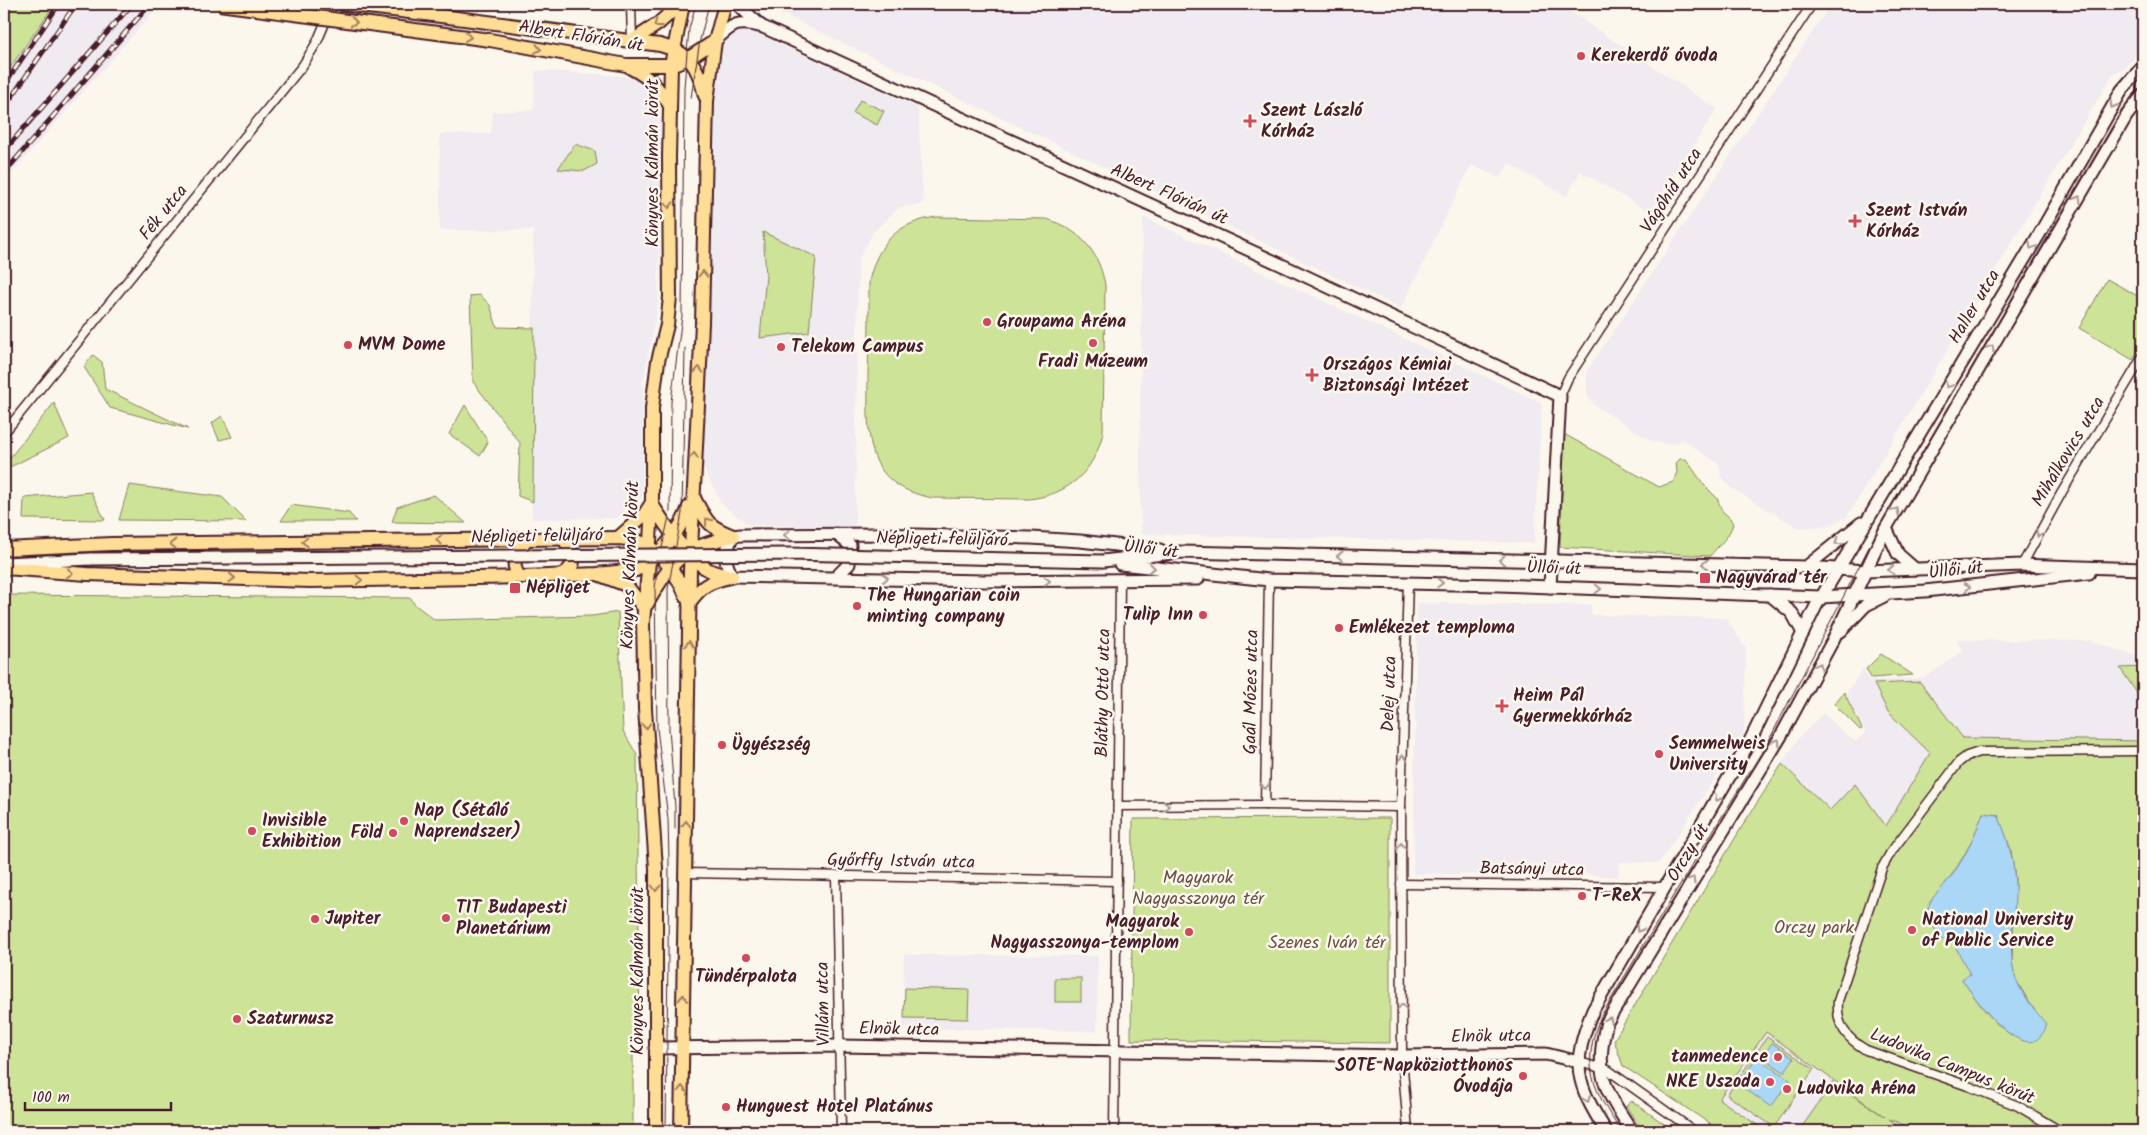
<svg xmlns="http://www.w3.org/2000/svg" width="2147" height="1135" font-family="Kalam,sans-serif">
	<style>
		.built { fill: #f0eaf1 }
		.green { fill: #cce398; stroke: #8b8162; fill-rule: evenodd }
		.water { fill: #abd7f7; stroke: #848da5 }
		.lines { fill: none; stroke-linecap: round; stroke-linejoin: round }
		.street-casing { stroke: #4a1f2b; stroke-width: 11 }
		.secondary-casing { stroke: #4a1f2b; stroke-width: 15 }
		.primary-casing { stroke: #4a1f2b; stroke-width: 16 }
		.street { stroke: #fbf7ec; stroke-width: 8 }
		.secondary { stroke: #fbf7ec; stroke-width: 11 }
		.primary { stroke: #fedd96; stroke-width: 12 }
		.tram { stroke: #4a1f2b; stroke-width: 1 }
		.rail-casing { stroke: #4a1f2b; stroke-width: 5 }
		.rail { stroke: #fbf7ec; stroke-width: 3; stroke-dasharray: 9; stroke-linecap: butt }
		.secondary-bridge-casing { stroke: #4a1f2b; stroke-width: 15; stroke-linecap: butt }
		.primary-bridge-casing { stroke: #4a1f2b; stroke-width: 16; stroke-linecap: butt }
		.secondary-bridge { stroke: #fbf7ec; stroke-width: 11 }
		.primary-bridge { stroke: #fedd96; stroke-width: 12 }
		.oneway { stroke: #a47e60 }
		.oneway2 { stroke: #ab9695 }
		.poi-dot { fill: #d1495b; stroke: #fbf7ec; stroke-width: 2 }
		.labels { text-anchor: middle; dominant-baseline: central; stroke-width: 5; stroke-linejoin: round; paint-order: stroke }
		.street-label { font-size: 18px; fill: #4a1f2b; stroke: #fbf7ec }
		.poi-label { font-size: 18px; font-weight: bold; fill: #4a1f2b; stroke: #fbf7ec; text-anchor: start }
		.park-label { font-size: 18px; fill: #6a5046; stroke: #fbf7ec }
	</style>
	<rect width="100%" height="100%" fill="#fbf7ec"/>
	<filter id="ink" filterUnits="userSpaceOnUse"><feTurbulence type="fractalNoise" baseFrequency=".02" numOctaves="2"/><feDisplacementMap in="SourceGraphic" scale="10" xChannelSelector="R" yChannelSelector="G"/><feConvolveMatrix kernelMatrix="1 2 1 2 8 2 1 2 1" color-interpolation-filters="sRGB"/></filter>
	<g filter="url(#ink)">
		<!-- built -->
		<g class="built">
			<polygon points="55,4 160,4 4,182 4,76"/>
			<polygon points="761,4 1558,4 1717,109 1650,212 1580,171 1567,196 1509,164 1500,178 1471,165 1401,308"/>
			<polygon points="1831,4 2143,4 2143,49 2122,70 2114,72 1847,517 1826,526 1799,528 1731,488 1721,476 1719,464 1682,439 1676,444 1664,444 1652,441 1594,405 1587,395 1587,371"/>
			<polygon points="726,19 918,108 923,204 900,207 874,231 858,260 855,527 749,525 722,504 700,461 709,125"/>
			<polygon points="535,70 623,76 638,81 649,90 658,104 661,118 658,304 643,382 642,497 633,508 617,518 532,519 533,230 440,230 440,134 491,134 493,112 534,110"/>
			<polygon points="1143,217 1542,403 1534,543 1141,534 1140,448"/>
			<polygon points="1417,603 1591,605 1591,615 1726,618 1746,649 1744,734 1659,863 1620,862 1618,877 1585,874 1413,874"/>
			<polygon points="1956,640 2089,641 2143,658 2143,1131 1721,1131 1623,1066 1614,1040 1746,820 1798,739 1823,713 1855,742 1866,733 1846,694 1863,668 1869,681 1924,678 1964,651"/>
			<polygon points="904,955 1098,956 1097,1031 903,1028"/>
		</g>
		<!-- green -->
		<g class="green">
			<polygon points="4,4 55,4 4,76"/>
			<polygon points="860,100 884,111 877,125 853,113"/>
			<polygon points="575,144 595,151 597,164 584,171 558,169"/>
			<path d="M937,217L1047,219C1080,230 1099,251 1105,285L1103,433C1094,472 1068,495 1029,499L933,498C861,485 868,433 868,375C869,344 869,313 869,282C877,243 898,222 937,217Z"/>
			<polygon points="763,232 816,257 809,332 760,338 766,276"/>
			<polygon points="2107,279 2143,299 2143,341 2133,360 2079,328"/>
			<polygon points="480,295 490,305 497,327 534,328 533,502 518,496 520,443 473,382 470,296"/>
			<polygon points="93,355 102,362 105,389 188,429 110,408 84,367"/>
			<polygon points="54,403 69,438 10,467 4,465"/>
			<polygon points="465,405 488,442 480,456 449,434"/>
			<polygon points="222,416 232,437 219,440 212,423"/>
			<path d="M1564,434L1659,487L1673,482L1677,472L1676,463L1680,459H1686L1704,485L1717,498L1722,511L1730,518L1733,524C1730,536 1718,546 1710,556L1560,547Z"/>
			<polygon points="129,485 222,497 246,521 119,520"/>
			<polygon points="91,492 105,520 23,519 24,498"/>
			<polygon points="434,495 466,523 392,522 397,507"/>
			<polygon points="291,505 349,513 356,521 281,521"/>
			<polygon points="4,595 411,598 414,604 435,620 592,616 618,612 623,731 637,755 640,1039 633,1038 633,1131 4,1131"/>
			<polygon points="1881,654 1913,675 1871,678 1866,669"/>
			<polygon points="2143,667 2143,702 2120,668"/>
			<path d="M1920,682L1963,738L2143,741V1131H1920L1889,1119L1905,1131H1799L1833,1082L1885,1117L1766,1032L1719,1099L1766,1131H1721L1623,1066L1614,1040L1746,820L1782,764L1830,810L1855,784L1886,826L1930,753L1888,712L1874,684ZM1983,813L1998,815L2011,850L2015,879L2012,963L2016,980L2031,1005L2034,1041C2005,1044 1976,1000 1962,979L1971,975L1950,936L1945,884C1962,862 1974,839 1983,813Z"/>
			<polygon points="1844,692 1862,729 1860,730 1834,704"/>
			<polygon points="1390,818 1390,1043 1131,1040 1133,819"/>
			<rect x="1055" y="978" width="26" height="24"/>
			<polygon points="905,988 969,990 968,1019 904,1018"/>
			<polygon points="1767,1037 1814,1069 1774,1127 1727,1095"/>
			<polygon points="1632,1101 1674,1131 1642,1131 1626,1106"/>
		</g>
		<!-- water -->
		<g class="water">
			<path d="M1983,813L1998,815C2009,841 2016,867 2015,896C2014,923 2007,953 2016,979C2022,996 2035,1010 2046,1024L2045,1030C2042,1034 2039,1039 2034,1041C2011,1049 1972,995 1962,979L1970,974L1950,937L1942,940C1937,932 1927,920 1928,909C1929,899 1939,892 1945,884C1963,863 1974,838 1983,813Z"/>
			<polygon points="1772,1043 1794,1058 1784,1072 1762,1057"/>
			<polygon points="1757,1057 1790,1080 1771,1107 1738,1084"/>
		</g>
		<g class="lines">
			<defs>
				<g id="street">
					<polyline points="631,4 632,41"/>
					<polyline points="1560,396 1568,378 1812,4"/>
					<polyline points="4,433 303,65 317,42 333,4"/>
					<polyline points="2022,565 2062,492 2143,356"/>
					<polyline points="1408,582 1401,807 1402,1056 1408,1131"/>
					<polyline points="1265,805 1269,580"/>
					<polyline points="1118,806 1265,805 1401,807"/>
					<polyline points="685,873 1117,881"/>
					<polyline points="836,875 841,1131"/>
					<polyline points="1401,884 1663,887"/>
					<polyline points="1579,1062 1608,1070 1694,1131"/>
					<polyline points="1114,1131 1120,581"/>
					<path d="M2060,1131L2018,1106L1968,1086L1866,1050C1846,1038 1836,1025 1838,1001L1882,868L1891,852L1959,762L1967,756L1979,752L2143,751"/>
				</g>
				<g id="secondary">
					<polyline points="737,4 760,25"/>
					<path d="M715,41C733,23 738,20 763,27L1284,266L1560,396L1550,587"/>
					<polyline points="1886,528 1898,554 1915,569"/>
					<polyline points="836,534 850,545 849,564 836,577"/>
					<path d="M1160,550L1080,541L1031,538L876,534L741,535L733,536C724,554 723,559 732,576L984,581L1198,579"/>
					<polyline points="1103,561 1181,552 1806,567 1866,571 2022,565 2143,569"/>
					<polyline points="4,563 91,559"/>
					<polyline points="1120,564 1269,580 1499,585 1821,597 1925,591 2089,573"/>
					<polyline points="1806,567 1861,523"/>
					<polyline points="1770,595 1792,613 1803,633"/>
					<polyline points="1841,631 1866,605 1884,596"/>
					<polyline points="655,1048 840,1046 1402,1056 1546,1054 1579,1062"/>
					<path d="M1606,1131C1575,1082 1571,1064 1593,1010L1749,743L1816,606L2040,233L2122,90L2143,66"/>
					<path d="M1632,1131C1605,1090 1593,1073 1607,1022L1781,736L1833,640L1886,528L2127,115L2143,95"/>
				</g>
				<g id="primary">
					<path d="M342,4C448,16 554,31 660,45C691,53 698,66 705,96"/>
					<polyline points="445,34 490,40 626,65 671,65 689,58 715,41"/>
					<polyline points="632,41 658,24 680,4"/>
					<path d="M631,68C649,77 658,87 669,104"/>
					<path d="M694,498C707,522 707,526 733,536"/>
					<path d="M652,504C664,524 688,559 709,570C716,574 725,575 732,576"/>
					<polyline points="618,538 644,515 651,504"/>
					<path d="M4,549L111,544L618,538C625,539 632,539 638,541C661,550 678,576 687,598"/>
					<path d="M4,568L87,574L310,581L523,577L597,574L636,570L642,567C663,550 680,532 689,507"/>
					<path d="M562,575C580,565 573,551 563,538"/>
					<polyline points="600,575 626,585 644,608"/>
					<path d="M523,577L518,575C510,561 517,551 527,539"/>
					<path d="M689,603C702,585 709,582 730,577"/>
					<path d="M647,604C673,558 682,549 733,536"/>
					<polyline points="656,1131 656,868 645,709 643,622 649,561 652,503 652,408 658,361 667,325 670,297 669,157 671,65 683,4"/>
					<polyline points="681,1131 690,570 702,323 707,101 715,41 725,4"/>
				</g>
			</defs>
			<!-- street casing -->
			<use href="#street" class="street-casing"/>
			<!-- secondary casing -->
			<use href="#secondary" class="secondary-casing"/>
			<!-- primary casing -->
			<use href="#primary" class="primary-casing"/>
			<!-- street -->
			<use href="#street" class="street"/>
			<!-- secondary -->
			<use href="#secondary" class="secondary"/>
			<!-- primary -->
			<use href="#primary" class="primary"/>
			<!-- tram -->
			<g class="tram">
				<polyline points="691,98 700,40 709,4"/>
				<polyline points="675,829 675,807 669,728 668,589 682,513 685,348"/>
				<polyline points="666,1131 669,861 668,819 657,728 655,589 657,570 670,512 671,402 682,316 684,87 689,29 696,4"/>
				<path d="M1621,1131C1593,1090 1580,1065 1601,1016L1676,891L1768,742L1880,526L2131,97L2143,85"/>
			</g>
			<defs>
				<g id="rail">
					<polyline points="4,85 59,4"/>
					<polyline points="4,108 76,4"/>
					<polyline points="4,151 132,4"/>
					<polyline points="4,173 150,4"/>
				</g>
			</defs>
			<!-- rail casing -->
			<use href="#rail" class="rail-casing"/>
			<!-- rail -->
			<use href="#rail" class="rail"/>
			<defs>
				<polyline id="secondary-bridge" points="91,559 789,554 1103,561"/>
				<polyline id="primary-bridge" points="219,4 445,34"/>
			</defs>
			<!-- secondary-bridge casing -->
			<use href="#secondary-bridge" class="secondary-bridge-casing"/>
			<!-- primary-bridge casing -->
			<use href="#primary-bridge" class="primary-bridge-casing"/>
			<!-- secondary-bridge -->
			<use href="#secondary-bridge" class="secondary-bridge"/>
			<!-- primary-bridge -->
			<use href="#primary-bridge" class="primary-bridge"/>
		</g>
		<!-- one-way arrows -->
		<defs><path id="oneway-chevron" d="M-2-3.5L2.5 0L-2 3.5" fill="none" stroke-width="1.6" stroke-linecap="round" stroke-linejoin="round" transform="scale(1.25)"/></defs>
		<g class="oneway">
			<use href="#oneway-chevron" transform="translate(354 22) rotate(8)"/>
			<use href="#oneway-chevron" transform="translate(657 24) rotate(142)"/>
			<use href="#oneway-chevron" transform="translate(468 37) rotate(7)"/>
			<use href="#oneway-chevron" transform="translate(538 49) rotate(11)"/>
			<use href="#oneway-chevron" transform="translate(669 205) rotate(89)"/>
			<use href="#oneway-chevron" transform="translate(703 274) rotate(-89)"/>
			<use href="#oneway-chevron" transform="translate(699 370) rotate(-86)"/>
			<use href="#oneway-chevron" transform="translate(694 456) rotate(-88)"/>
			<use href="#oneway-chevron" transform="translate(708 521) rotate(-127)"/>
			<use href="#oneway-chevron" transform="translate(439 540) rotate(180)"/>
			<use href="#oneway-chevron" transform="translate(305 542) rotate(179)"/>
			<use href="#oneway-chevron" transform="translate(173 544) rotate(180)"/>
			<use href="#oneway-chevron" transform="translate(70 573) rotate(5)"/>
			<use href="#oneway-chevron" transform="translate(232 578) rotate(2)"/>
			<use href="#oneway-chevron" transform="translate(359 580) rotate(-1)"/>
			<use href="#oneway-chevron" transform="translate(689 644) rotate(-89)"/>
			<use href="#oneway-chevron" transform="translate(646 726) rotate(86)"/>
			<use href="#oneway-chevron" transform="translate(686 824) rotate(-89)"/>
			<use href="#oneway-chevron" transform="translate(656 888) rotate(91)"/>
			<use href="#oneway-chevron" transform="translate(683 998) rotate(-89)"/>
			<use href="#oneway-chevron" transform="translate(682 1089) rotate(-89)"/>
		</g>
		<g class="oneway2">
			<use href="#oneway-chevron" transform="translate(2113 105) rotate(120)"/>
			<use href="#oneway-chevron" transform="translate(2078 199) rotate(-60)"/>
			<use href="#oneway-chevron" transform="translate(2032 246) rotate(121)"/>
			<use href="#oneway-chevron" transform="translate(1991 348) rotate(-59)"/>
			<use href="#oneway-chevron" transform="translate(1948 385) rotate(121)"/>
			<use href="#oneway-chevron" transform="translate(1896 511) rotate(-60)"/>
			<use href="#oneway-chevron" transform="translate(2039 534) rotate(119)"/>
			<use href="#oneway-chevron" transform="translate(787 535) rotate(179)"/>
			<use href="#oneway-chevron" transform="translate(1838 542) rotate(144)"/>
			<use href="#oneway-chevron" transform="translate(1340 556) rotate(-179)"/>
			<use href="#oneway-chevron" transform="translate(1502 560) rotate(-179)"/>
			<use href="#oneway-chevron" transform="translate(1705 564) rotate(-179)"/>
			<use href="#oneway-chevron" transform="translate(1152 568) rotate(8)"/>
			<use href="#oneway-chevron" transform="translate(1891 570) rotate(178)"/>
			<use href="#oneway-chevron" transform="translate(885 578) rotate(1)"/>
			<use href="#oneway-chevron" transform="translate(1047 581)"/>
			<use href="#oneway-chevron" transform="translate(1440 583) rotate(2)"/>
			<use href="#oneway-chevron" transform="translate(1967 587) rotate(-6)"/>
			<use href="#oneway-chevron" transform="translate(1598 589) rotate(2)"/>
			<use href="#oneway-chevron" transform="translate(1819 666) rotate(-61)"/>
			<use href="#oneway-chevron" transform="translate(1777 742) rotate(-58)"/>
			<use href="#oneway-chevron" transform="translate(1403 758) rotate(-88)"/>
			<use href="#oneway-chevron" transform="translate(1265 786) rotate(91)"/>
			<use href="#oneway-chevron" transform="translate(1718 798) rotate(120)"/>
			<use href="#oneway-chevron" transform="translate(1166 806) rotate(-1)"/>
			<use href="#oneway-chevron" transform="translate(1401 846) rotate(-90)"/>
			<use href="#oneway-chevron" transform="translate(1692 880) rotate(-59)"/>
			<use href="#oneway-chevron" transform="translate(1639 929) rotate(120)"/>
			<use href="#oneway-chevron" transform="translate(1402 1007) rotate(-90)"/>
			<use href="#oneway-chevron" transform="translate(1609 1020) rotate(-64)"/>
			<use href="#oneway-chevron" transform="translate(1587 1099) rotate(67)"/>
		</g>
	</g>
	<!-- markers -->
	<g class="poi-dot">
		<circle cx="1581" cy="56" r="5"/>
		<path d="M1247.5 113.5h5v5h5v5h-5v5h-5v-5h-5v-5h5z"/>
		<path d="M1852.5 213.5h5v5h5v5h-5v5h-5v-5h-5v-5h5z"/>
		<circle cx="987" cy="322" r="5"/>
		<circle cx="1093" cy="343" r="5"/>
		<circle cx="348" cy="345" r="5"/>
		<circle cx="781" cy="347" r="5"/>
		<path d="M1309.5 367.5h5v5h5v5h-5v5h-5v-5h-5v-5h5z"/>
		<rect x="1699" y="572" width="12" height="12" rx="2.5"/>
		<rect x="509" y="582" width="12" height="12" rx="2.5"/>
		<circle cx="857" cy="606" r="5"/>
		<circle cx="1203" cy="615" r="5"/>
		<circle cx="1339" cy="628" r="5"/>
		<path d="M1499.5 698.5h5v5h5v5h-5v5h-5v-5h-5v-5h5z"/>
		<circle cx="722" cy="745" r="5"/>
		<circle cx="1659" cy="754" r="5"/>
		<circle cx="404" cy="821" r="5"/>
		<circle cx="252" cy="831" r="5"/>
		<circle cx="393" cy="833" r="5"/>
		<circle cx="1582" cy="896" r="5"/>
		<circle cx="446" cy="918" r="5"/>
		<circle cx="315" cy="919" r="5"/>
		<circle cx="1912" cy="930" r="5"/>
		<circle cx="1189" cy="932" r="5"/>
		<circle cx="746" cy="958" r="5"/>
		<circle cx="237" cy="1019" r="5"/>
		<circle cx="1778" cy="1057" r="5"/>
		<circle cx="1523" cy="1076" r="5"/>
		<circle cx="1770" cy="1082" r="5"/>
		<circle cx="1787" cy="1089" r="5"/>
		<circle cx="726" cy="1107" r="5"/>
	</g>
	<g class="labels">
		<!-- street labels -->
		<g class="street-label">
			<text transform="translate(581 37) rotate(9)">Albert Flórián út</text>
			<text transform="translate(653 163) rotate(-90)">Könyves Kálmán körút</text>
			<text transform="translate(1672 191) rotate(-57)">Vágóhíd utca</text>
			<text transform="translate(1169 195) rotate(24)">Albert Flórián út</text>
			<text transform="translate(164 213) rotate(-51)">Fék utca</text>
			<text transform="translate(1975 307) rotate(-59)">Haller utca</text>
			<text transform="translate(2069 452) rotate(-59)">Mihálkovics utca</text>
			<text transform="translate(537 537) rotate(-1)">Népligeti felüljáró</text>
			<text transform="translate(942 540) rotate(1)">Népligeti felüljáró</text>
			<text transform="translate(1151 550) rotate(7)">Üllői út</text>
			<text transform="translate(631 565) rotate(-88)">Könyves Kálmán körút</text>
			<text transform="translate(1554 569) rotate(2)">Üllői út</text>
			<text transform="translate(1956 571) rotate(-6)">Üllői út</text>
			<text transform="translate(1252 692) rotate(-89)">Gaál Mózes utca</text>
			<text transform="translate(1104 693) rotate(-89)">Bláthy Ottó utca</text>
			<text transform="translate(1390 694) rotate(-88)">Delej utca</text>
			<text transform="translate(1689 853) rotate(-59)">Orczy út</text>
			<text transform="translate(901 862) rotate(1)">Győrffy István utca</text>
			<text transform="translate(1532 870) rotate(1)">Batsányi utca</text>
			<text transform="translate(638 971) rotate(-90)">Könyves Kálmán körút</text>
			<text transform="translate(824 1004) rotate(-91)">Villám utca</text>
			<text transform="translate(899 1030) rotate(1)">Elnök utca</text>
			<text transform="translate(1491 1037) rotate(-1)">Elnök utca</text>
			<text transform="translate(1952 1067) rotate(22)">Ludovika Campus körút</text>
		</g>
		<!-- poi labels -->
		<g class="poi-label">
			<text x="1591" y="56">Kerekerdő óvoda</text>
			<text x="1261" y="111">Szent László<tspan x="1261" dy="21">Kórház</tspan></text>
			<text x="1866" y="211">Szent István<tspan x="1866" dy="21">Kórház</tspan></text>
			<text x="997" y="322">Groupama Aréna</text>
			<text x="358" y="345">MVM Dome</text>
			<text x="791" y="347">Telekom Campus</text>
			<text x="1093" y="362" text-anchor="middle">Fradi Múzeum</text>
			<text x="1323" y="365">Országos Kémiai<tspan x="1323" dy="21">Biztonsági Intézet</tspan></text>
			<text x="1716" y="578">Nagyvárad tér</text>
			<text x="526" y="588">Népliget</text>
			<text x="867" y="596">The Hungarian coin<tspan x="867" dy="21">minting company</tspan></text>
			<text x="1193" y="615" text-anchor="end">Tulip Inn</text>
			<text x="1349" y="628">Emlékezet temploma</text>
			<text x="1513" y="696">Heim Pál<tspan x="1513" dy="21">Gyermekkórház</tspan></text>
			<text x="1669" y="744">Semmelweis<tspan x="1669" dy="21">University</tspan></text>
			<text x="732" y="745">Ügyészség</text>
			<text x="414" y="811">Nap (Sétáló<tspan x="414" dy="21">Naprendszer)</tspan></text>
			<text x="262" y="821">Invisible<tspan x="262" dy="21">Exhibition</tspan></text>
			<text x="383" y="833" text-anchor="end">Föld</text>
			<text x="1592" y="896">T-ReX</text>
			<text x="456" y="908">TIT Budapesti<tspan x="456" dy="21">Planetárium</tspan></text>
			<text x="325" y="919">Jupiter</text>
			<text x="1922" y="920">National University<tspan x="1922" dy="21">of Public Service</tspan></text>
			<text x="1179" y="922" text-anchor="end">Magyarok<tspan x="1179" dy="21">Nagyasszonya-templom</tspan></text>
			<text x="746" y="977" text-anchor="middle">Tündérpalota</text>
			<text x="247" y="1019">Szaturnusz</text>
			<text x="1768" y="1057" text-anchor="end">tanmedence</text>
			<text x="1513" y="1066" text-anchor="end">SOTE Napköziotthonos<tspan x="1513" dy="21">Óvodája</tspan></text>
			<text x="1760" y="1082" text-anchor="end">NKE Uszoda</text>
			<text x="1797" y="1089">Ludovika Aréna</text>
			<text x="736" y="1107">Hunguest Hotel Platánus</text>
		</g>
		<!-- park labels -->
		<g class="park-label">
			<text x="1198" y="878">Magyarok<tspan x="1198" dy="21">Nagyasszonya tér</tspan></text>
			<text x="1814" y="928">Orczy park</text>
			<text x="1327" y="943">Szenes Iván tér</text>
		</g>
	</g>
	<!-- margin -->
	<rect width="2147" height="1135" fill="none" stroke="#fbf7ec" stroke-width="20"/>
	<rect x="10" y="10" width="2127" height="1115" fill="none" stroke="#4a1f2b" stroke-width="2" filter="url(#ink)"/>
	<!-- scale -->
	<path d="M25 1102v8h146v-8" fill="none" stroke="#4a1f2b" stroke-width="2.5"/>
	<text x="32" y="1102" font-size="15" fill="#4a1f2b" stroke="#fbf7ec" stroke-width="4" paint-order="stroke">100 m</text>
</svg>
